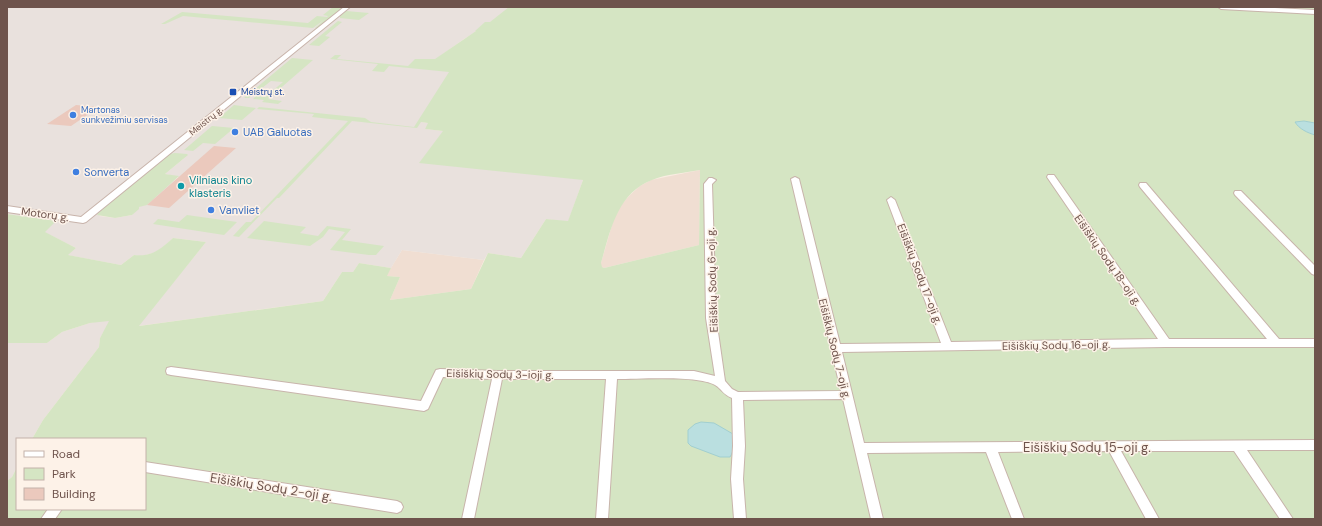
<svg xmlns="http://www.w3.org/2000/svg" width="1322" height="526" font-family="'DM Sans',sans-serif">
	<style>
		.residential { fill: #f0ded2 }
		.industrial { fill: #e9e1dd; fill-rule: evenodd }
		.green { fill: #d5e5c3; fill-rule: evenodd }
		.water { fill: #badfe0; stroke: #a1cfd0 }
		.building { fill: #ebc9bd }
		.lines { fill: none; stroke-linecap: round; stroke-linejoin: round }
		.street-casing { stroke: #c8b4ab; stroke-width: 2 }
		.street { fill: #fff; fill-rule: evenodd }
		.transit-dot { fill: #1a4fb4; stroke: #fdf2e8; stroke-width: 1.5 }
		.shop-dot { fill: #3f7fe0; stroke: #fdf2e8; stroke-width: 1.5 }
		.culture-dot { fill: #0f9aa8; stroke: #fdf2e8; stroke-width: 1.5 }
		.labels { text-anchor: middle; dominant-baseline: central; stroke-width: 3; stroke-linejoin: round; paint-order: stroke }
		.far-transit-label { font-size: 9px; fill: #164399; stroke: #fdf2e8; text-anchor: start }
		.far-shop-label { font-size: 9px; fill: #366cbe; stroke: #fdf2e8; text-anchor: start }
		.far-street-label { font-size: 9px; fill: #6e534c; stroke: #fdf2e8 }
		.shop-label { font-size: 11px; fill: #366cbe; stroke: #fdf2e8; text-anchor: start }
		.culture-label { font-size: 11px; fill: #0d838f; stroke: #fdf2e8; text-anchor: start }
		.street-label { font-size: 11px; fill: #6e534c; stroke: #fdf2e8 }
		.near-street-label { font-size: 13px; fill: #6e534c; stroke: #fdf2e8 }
	</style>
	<rect width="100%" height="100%" fill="#f9ede2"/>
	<!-- residential -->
	<g class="residential">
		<polygon points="700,170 699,245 604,268 601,267 601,263 614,218 621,205 630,195 640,186 651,180"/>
		<polygon points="402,250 484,260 471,289 390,300 400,277 386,276"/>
	</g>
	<!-- industrial -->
	<g class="industrial">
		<path d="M7,7H512L500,17L464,39L436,59L452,71L421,122L429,123L425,129L443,131L583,180L568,222L546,219L521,258L488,253L484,260L402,250L391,268L359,263L353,272H342L323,301L138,326L206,242L173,238L158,252L141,256L134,255L121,265L67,255L76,248L44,232L55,221L7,214ZM188,155L165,174L179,177L139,207L132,215L115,218L99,216Z"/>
		<polygon points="104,320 110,321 100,338 99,347 43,420 32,439 17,439 17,467 12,477 7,481 7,343 47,343 62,332 90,323"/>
	</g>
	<!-- green -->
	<g class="green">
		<polygon points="333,7 343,7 317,29 315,28 325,19 313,28 183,16 165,24 161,24 182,12 308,23 317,16 327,17 328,16 323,15"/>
		<path d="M509,7H1315V123L1304,121L1295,122L1303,129L1315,135V519H7V481L12,477L17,467V509H145V439H32L43,420L99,347L100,338L109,321L90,323L62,332L47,343H7V214L56,221L45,232L76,248L68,255L121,265L134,255C152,257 161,249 173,238L206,242L139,326L323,301L342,272H353L359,263L391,268L387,276L400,277L390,300L471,289L488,253L521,258L546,219L568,221L583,180L419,163L443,131L425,129L428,123L421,122L417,128L352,121L279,198H277L239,237L233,236L246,222H251L348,121L312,117L314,114L257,109L259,107L365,118L371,122L414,127L449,72L389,66L384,72L372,71L378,64L330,59L335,55H341L337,59L408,66L415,59H435L476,31H475L485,22H490ZM700,170L699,245L604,268L602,267L601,263C610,232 617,193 652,180C666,174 684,173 700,170Z"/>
		<polygon points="346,11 369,13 359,20 340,18 340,16"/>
		<polygon points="338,21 342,22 325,36 330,37 319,46 309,45"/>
		<polygon points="292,58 313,60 268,99 282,101 278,104 262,102 264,100 253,99 256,96 265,97 283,82 271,81 249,98 244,98"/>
		<polygon points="234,105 256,108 242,120 219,118"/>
		<polygon points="212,126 234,128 215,144 203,143 193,151 184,150"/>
		<polygon points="175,153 187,154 188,155 165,174 179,176 147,205 139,207 139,209 132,215 115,218 97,215 99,212 170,154"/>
		<polygon points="187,215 237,222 224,235 153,224 158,219 179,222"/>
		<polygon points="264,221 306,227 300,233 318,236 327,226 351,229 342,240 384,246 376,255 369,255 330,250 345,232 329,229 323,237 310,246 247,238"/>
	</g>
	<!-- water -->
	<g class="water">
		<path d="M1304,121L1315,123V135C1308,133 1299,129 1295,122Z"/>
		<path d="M701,422L714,423L733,434C736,441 734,451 730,457H720L691,446L688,443V430L695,424Z"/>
	</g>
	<!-- building -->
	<g class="building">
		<polygon points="76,105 99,107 71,126 47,124"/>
		<polygon points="214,146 236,148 169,208 147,205"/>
	</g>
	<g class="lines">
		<defs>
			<g id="street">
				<polygon points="344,7 350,7 86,222 83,223 7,212 7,206 81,217"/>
				<polygon points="1218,7 1252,7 1315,10 1315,14 1221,9"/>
				<path d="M1048,175H1054L1169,339H1267L1140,187L1139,185L1140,183H1146L1279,339H1315V347H1166L842,352L864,443L1315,440V450H1247L1293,519H1280L1234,451H1121L1159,519H1146L1109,451L998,452L1024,519H1012L986,452L867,453L883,519H871L843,399L743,400L745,446L743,479L746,519H734L731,479L733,446L732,398C722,394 722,389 715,385C698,375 639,379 617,379L608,519H596L606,379H502L474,519H462L492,379L443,377L428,409L424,411L171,375L167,374L166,371L167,368L171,367L421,401L436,370L440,369L498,371H694L715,376L706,318L704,184L709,178H712L716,180L712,184L716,318L725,381L732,389L738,392L841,391L791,179L795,177L799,179L840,344L941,343L887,200L891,197L895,200L951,342L1158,339L1047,177Z"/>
				<polygon points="1235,191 1241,191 1315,266 1315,275 1312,274 1235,195 1234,193"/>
				<polygon points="145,462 397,501 401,503 403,507 401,511 397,513 145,472"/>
				<polygon points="48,509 62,509 55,519 41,519"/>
			</g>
		</defs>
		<!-- street casing -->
		<use href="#street" class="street-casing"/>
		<!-- street -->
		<use href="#street" class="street"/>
	</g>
	<!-- markers -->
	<rect class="transit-dot" x="229" y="88" width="8" height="8" rx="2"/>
	<g class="shop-dot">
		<circle cx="73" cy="115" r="4"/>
		<circle cx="235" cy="132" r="4"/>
		<circle cx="76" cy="172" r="4"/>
		<circle cx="211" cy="210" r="4"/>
	</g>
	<circle class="culture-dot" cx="181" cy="186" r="4"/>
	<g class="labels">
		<!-- far-transit labels -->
		<g class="far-transit-label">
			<text x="241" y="92">Meistrų st.</text>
		</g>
		<!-- far-shop labels -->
		<g class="far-shop-label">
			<text x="81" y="110">Martonas<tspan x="81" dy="10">sunkvežimiu servisas</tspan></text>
		</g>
		<!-- far-street labels -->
		<g class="far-street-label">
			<text transform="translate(206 121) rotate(-39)">Meistrų g.</text>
		</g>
		<!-- shop labels -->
		<g class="shop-label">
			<text x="243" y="132">UAB Galuotas</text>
			<text x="84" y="172">Sonverta</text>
			<text x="219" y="210">Vanvliet</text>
		</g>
		<!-- culture labels -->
		<g class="culture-label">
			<text x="189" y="180">Vilniaus kino<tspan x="189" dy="13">klasteris</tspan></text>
		</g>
		<!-- street labels -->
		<g class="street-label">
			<text transform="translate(45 214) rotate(8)">Motorų g.</text>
			<text transform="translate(1108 260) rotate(55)">Eišiškių Sodų 18-oji g.</text>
			<text transform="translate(920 274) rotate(69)">Eišiškių Sodų 17-oji g.</text>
			<text transform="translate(712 280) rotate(-92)">Eišiškių Sodų 6-oji g.</text>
			<text transform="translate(1056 345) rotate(-1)">Eišiškių Sodų 16-oji g.</text>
			<text transform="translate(835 349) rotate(76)">Eišiškių Sodų 7-oji g.</text>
			<text transform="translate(500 374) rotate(1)">Eišiškių Sodų 3-ioji g.</text>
		</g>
		<!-- near-street labels -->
		<g class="near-street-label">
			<text x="1087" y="447">Eišiškių Sodų 15-oji g.</text>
			<text transform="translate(271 487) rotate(9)">Eišiškių Sodų 2-oji g.</text>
		</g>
	</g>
	<!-- border -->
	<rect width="1322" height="526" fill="none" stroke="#6e534c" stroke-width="16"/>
	<!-- legend -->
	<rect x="16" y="438" width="130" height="72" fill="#fdf2e8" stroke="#c4b2aa"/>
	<rect x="24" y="451" width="20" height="6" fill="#ffffff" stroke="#c4b2aa"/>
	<text x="52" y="458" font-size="12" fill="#6e534c">Road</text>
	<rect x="24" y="468" width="20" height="12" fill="#d5e5c3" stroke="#c4b2aa"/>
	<text x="52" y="478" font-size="12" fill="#6e534c">Park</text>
	<rect x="24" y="488" width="20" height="12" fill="#ebc9bd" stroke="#c4b2aa"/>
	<text x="52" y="498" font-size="12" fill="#6e534c">Building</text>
</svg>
